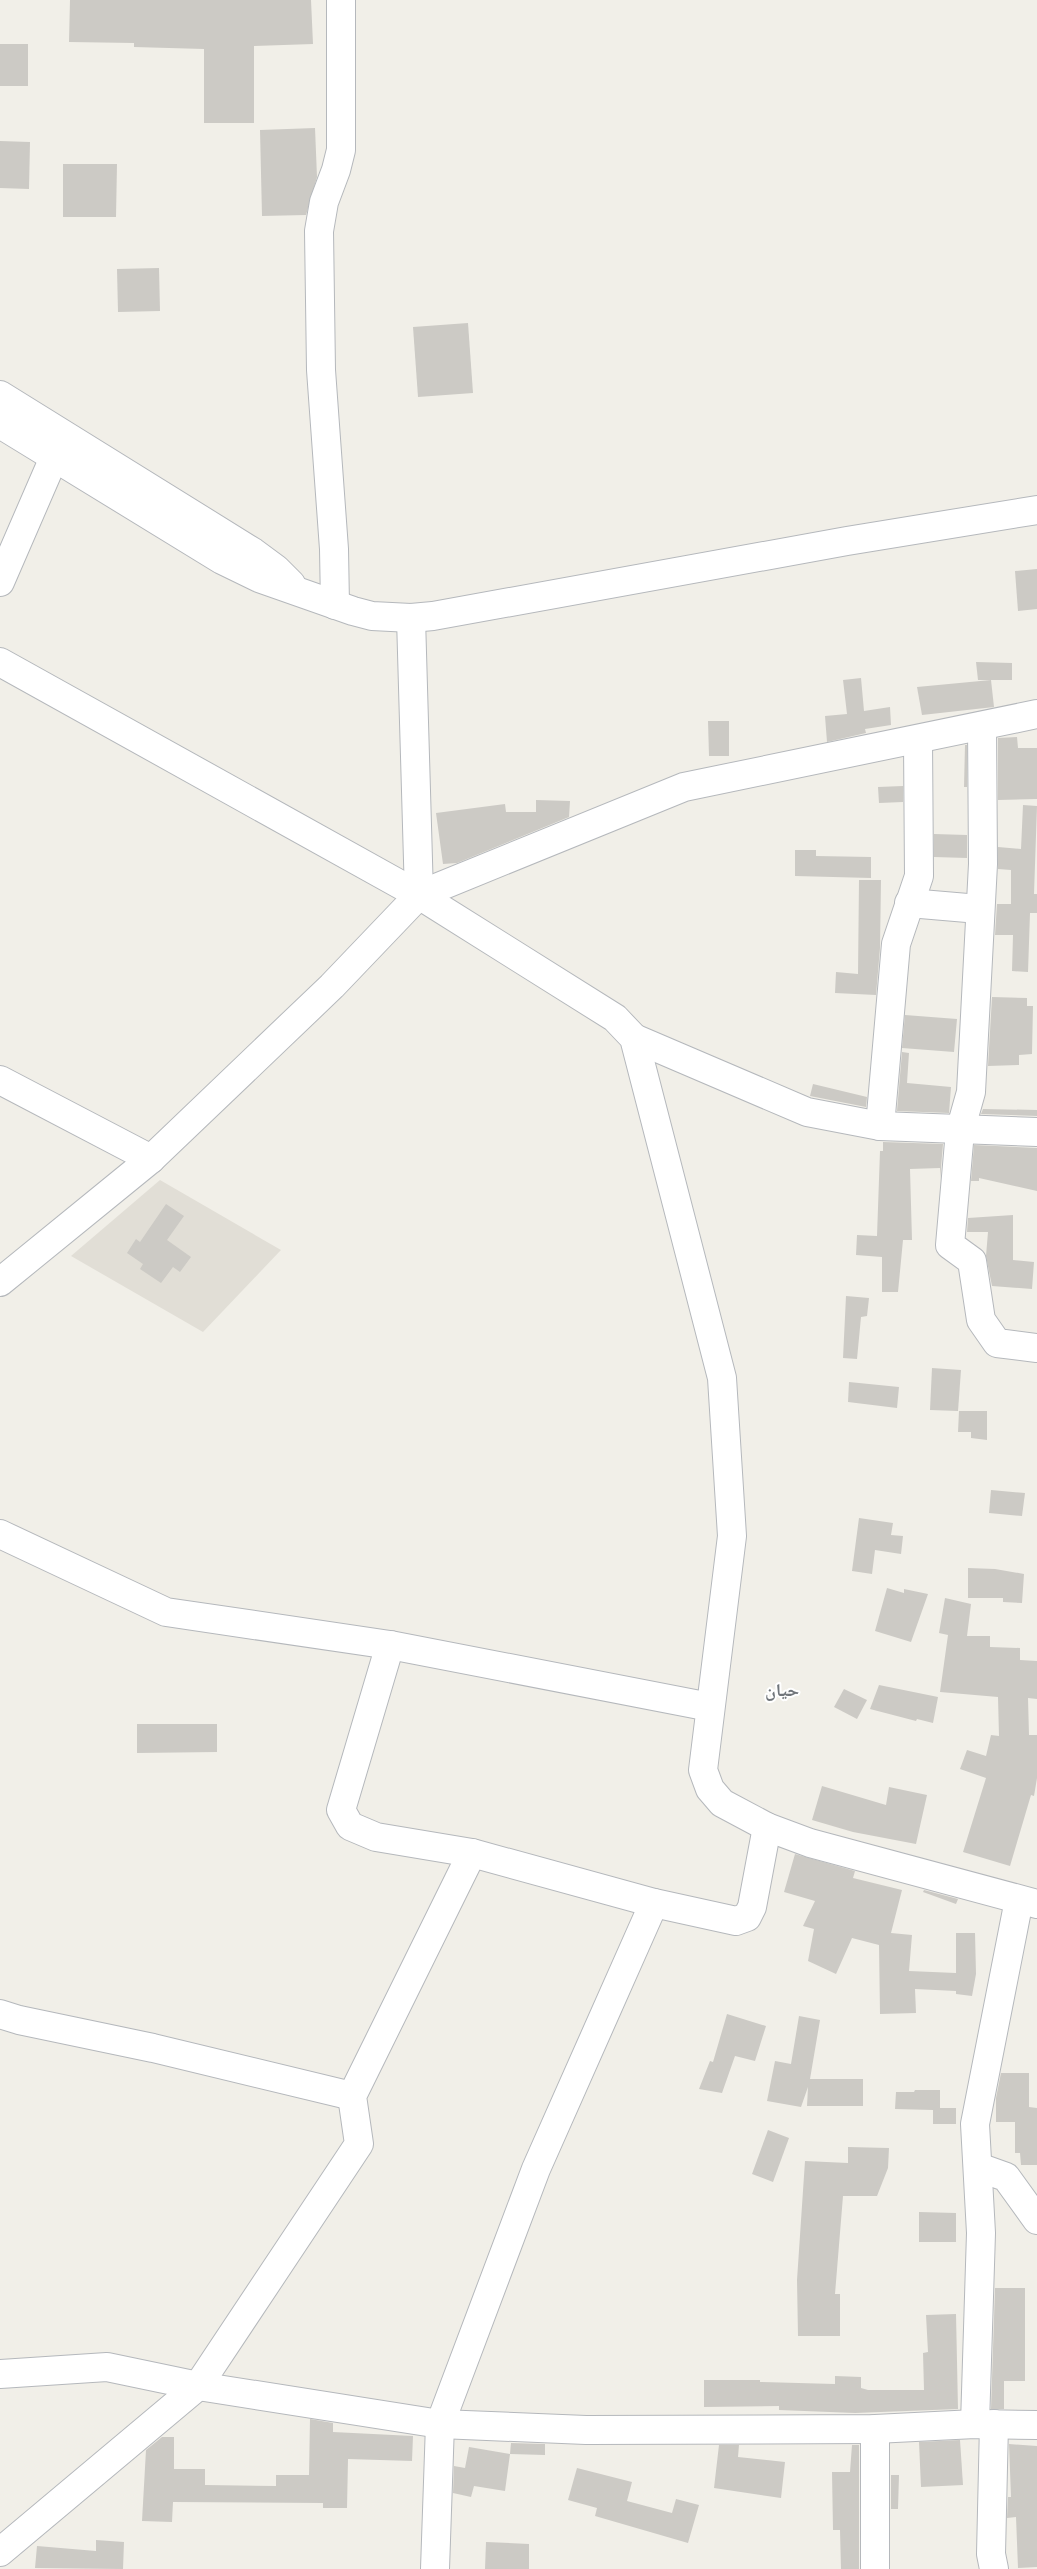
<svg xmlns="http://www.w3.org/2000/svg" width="1037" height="2569" font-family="Ubuntu,'Noto Naskh Arabic',sans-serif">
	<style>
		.education { fill: #e1ded6 }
		.building { fill: #cccac5 }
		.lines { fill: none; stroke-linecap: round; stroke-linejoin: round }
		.minor-casing { stroke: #b5b8bc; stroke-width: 30 }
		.minor { stroke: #fff; stroke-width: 28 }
		.labels { text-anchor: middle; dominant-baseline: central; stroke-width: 4; stroke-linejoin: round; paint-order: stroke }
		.district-label { font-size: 18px; font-weight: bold; fill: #70757a; stroke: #fff }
	</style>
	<rect width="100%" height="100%" fill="#f1efe8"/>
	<!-- education -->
	<polygon class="education" points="160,1180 281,1250 203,1332 71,1256"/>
	<!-- building -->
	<g class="building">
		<polygon points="70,0 311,0 313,44 254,46 254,123 204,123 204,49 134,47 134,43 69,42"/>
		<rect x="0" y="44" width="28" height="42"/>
		<polygon points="315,128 317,177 306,215 262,216 260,130"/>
		<polygon points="0,141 30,142 29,189 0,188"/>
		<polygon points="63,164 117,164 116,217 63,217"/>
		<polygon points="159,268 160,311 118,312 117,269"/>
		<polygon points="468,323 473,393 418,397 413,327"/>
		<polygon points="1037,569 1037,609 1018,611 1015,571"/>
		<polygon points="976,662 1012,663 1012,680 978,680"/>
		<polygon points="861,678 864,711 890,707 891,725 865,729 866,733 827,742 825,716 847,714 843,680"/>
		<polygon points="991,680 994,707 922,715 917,687"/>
		<polygon points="708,721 729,721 729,756 709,756"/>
		<polygon points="1017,737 1018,748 1037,748 1037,799 998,800 998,738"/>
		<polygon points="965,745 967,745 967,787 964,787"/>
		<polygon points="903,786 903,802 879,803 878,787"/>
		<polygon points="536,800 570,801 569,817 457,863 443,864 436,813 505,804 506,812 536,812"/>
		<polygon points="1023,805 1037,806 1034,894 1037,894 1037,913 1030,913 1028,972 1012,971 1013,935 995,935 997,904 1011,904 1011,870 998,869 998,847 1021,849"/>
		<polygon points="934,834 967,835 967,858 934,857"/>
		<polygon points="795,850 816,850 816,856 871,857 871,878 795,876"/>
		<polygon points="859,880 881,880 880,948 876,995 835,993 836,972 858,974"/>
		<polygon points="992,997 1027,998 1027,1006 1033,1006 1032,1054 1019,1055 1019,1065 988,1066"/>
		<polygon points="905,1015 957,1019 954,1052 902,1048"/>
		<polygon points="902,1052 909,1053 907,1083 951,1087 949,1113 897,1111"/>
		<polygon points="813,1084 867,1097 866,1107 810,1096"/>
		<polygon points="983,1109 1037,1110 1037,1116 981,1114"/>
		<polygon points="883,1142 943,1144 940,1179 940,1168 910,1169 912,1240 903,1240 898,1292 882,1292 882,1257 856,1255 857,1235 877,1236 880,1151 883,1151"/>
		<polygon points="974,1145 1037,1148 1037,1191 979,1178 979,1181 971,1181"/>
		<polygon points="166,1204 184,1216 167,1240 191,1257 180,1272 173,1267 161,1283 140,1269 143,1264 127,1253 136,1239 140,1242"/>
		<polygon points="1013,1215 1013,1260 1034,1262 1032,1289 992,1286 986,1256 988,1232 967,1232 968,1218"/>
		<polygon points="846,1296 869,1298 867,1316 861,1317 857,1359 843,1358"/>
		<polygon points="932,1368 961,1370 958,1411 930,1410"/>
		<polygon points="849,1382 899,1387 897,1408 848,1402"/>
		<polygon points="959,1411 987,1411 987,1440 971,1438 971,1432 958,1432"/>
		<polygon points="991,1490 1025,1493 1022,1516 989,1513"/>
		<polygon points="859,1518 893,1523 891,1535 903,1536 901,1554 875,1550 872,1574 852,1571"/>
		<polygon points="968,1568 995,1569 1024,1574 1022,1603 1003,1602 1003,1598 968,1598"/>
		<polygon points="887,1588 904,1593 904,1589 928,1594 911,1642 875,1631"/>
		<polygon points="945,1598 971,1604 967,1636 990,1636 990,1647 1020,1648 1020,1660 1037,1661 1037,1699 1028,1698 1029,1735 1037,1735 1037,1778 1034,1796 1031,1795 1010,1866 963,1852 986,1778 960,1769 967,1750 986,1756 991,1735 999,1736 998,1697 940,1692 948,1635 939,1633"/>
		<polygon points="879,1685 938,1697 933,1723 917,1719 916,1721 870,1709"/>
		<polygon points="844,1689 867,1700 857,1719 834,1707"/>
		<polygon points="137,1724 217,1724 217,1752 137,1753"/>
		<polygon points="822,1786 886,1805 889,1787 927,1795 916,1844 853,1832 812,1820"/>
		<polygon points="795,1854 855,1871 853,1878 902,1890 891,1933 912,1935 909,1971 956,1973 956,1933 975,1933 976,1974 972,1996 956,1994 956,1991 915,1989 916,2013 880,2014 879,1945 852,1938 836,1974 808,1961 814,1929 803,1926 815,1901 784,1892"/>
		<polygon points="924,1890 958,1899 956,1904 923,1892"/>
		<polygon points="727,2014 766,2026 755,2061 735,2056 722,2093 699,2089 710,2061 713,2062"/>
		<polygon points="799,2016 820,2020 810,2079 863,2079 863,2106 807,2106 808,2087 801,2107 767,2101 775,2061 791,2064"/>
		<polygon points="1001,2073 1029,2073 1029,2107 1037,2108 1037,2165 1021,2165 1020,2153 1015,2153 1015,2122 996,2122 996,2098"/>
		<polygon points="915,2090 940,2090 940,2108 956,2108 956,2124 933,2124 933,2110 895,2109 896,2092 914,2092"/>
		<polygon points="768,2130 789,2138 773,2182 752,2174"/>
		<polygon points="848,2147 889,2148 888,2168 877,2196 843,2196 835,2294 840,2294 840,2336 798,2336 797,2280 805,2161 848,2163"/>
		<polygon points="919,2212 956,2213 956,2242 919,2242"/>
		<polygon points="995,2288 1025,2288 1025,2381 1004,2381 1004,2409 991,2409"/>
		<polygon points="956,2314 958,2409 855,2413 779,2410 779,2406 704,2407 704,2380 760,2380 760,2382 835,2384 835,2376 861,2377 861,2388 868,2390 924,2390 923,2353 928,2352 926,2315"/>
		<polygon points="310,2419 333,2423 333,2432 413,2436 412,2461 348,2459 347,2508 323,2508 323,2503 173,2502 172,2522 142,2521 146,2450 162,2437 174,2437 174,2469 205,2469 205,2485 276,2486 276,2475 309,2475"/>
		<polygon points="960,2440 963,2485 921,2487 919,2442"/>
		<polygon points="511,2443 545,2444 545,2455 510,2454"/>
		<polygon points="1009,2444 1037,2446 1037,2567 1018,2568 1016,2517 1007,2518 1008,2497 1011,2497"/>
		<polygon points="719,2445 739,2445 738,2457 785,2462 781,2498 714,2488"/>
		<polygon points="852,2445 859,2445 859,2569 841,2569 840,2530 833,2530 832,2472 850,2472"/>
		<polygon points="469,2447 510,2454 505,2491 474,2486 471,2497 453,2493 454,2466 465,2468"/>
		<polygon points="577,2468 632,2482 627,2501 672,2513 676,2499 699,2505 688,2543 595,2516 597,2508 568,2500"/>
		<polygon points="891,2475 899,2475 898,2509 891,2509"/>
		<polygon points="96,2540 124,2542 123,2569 35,2568 37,2546 96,2551"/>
		<polygon points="486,2542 529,2544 529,2569 485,2569"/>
	</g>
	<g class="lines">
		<defs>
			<g id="minor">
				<polyline points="0,395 253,552 276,569 291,584"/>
				<polyline points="0,424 222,560 259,578 353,611 372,616 411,618 433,616 847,541 1037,510"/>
				<polyline points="0,582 62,439"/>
				<polyline points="335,605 334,549 321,370 319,231 324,202 336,170 341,150 341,0"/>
				<polyline points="411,618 419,895"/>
				<polyline points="0,662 419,895 615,1018 634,1038 722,1378 732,1536 703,1770 710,1789 722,1803 767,1827 810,1843 1037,1904"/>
				<polyline points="982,726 983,864 971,1092 960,1131 950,1245 972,1261 981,1320 997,1343 1037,1348"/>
				<polyline points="909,903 979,909"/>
				<polyline points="634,1038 807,1112 880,1126 1037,1132"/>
				<polyline points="0,1080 151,1159"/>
				<polyline points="880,1126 896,944 919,876 918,741"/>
				<polyline points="0,1282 151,1159 332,986 419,895 684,787 1037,714"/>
				<polyline points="0,1534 166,1612 390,1645 710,1707"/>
				<polyline points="390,1645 341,1810 350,1826 376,1837 472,1853 654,1903 736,1921 747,1917 752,1907 767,1827"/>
				<polyline points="472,1853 352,2096 359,2144 198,2386 440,2424 586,2430 875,2429 975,2424 1037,2425"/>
				<polyline points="0,2014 19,2020 153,2048 352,2096"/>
				<polyline points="978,2167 1006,2177 1037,2220"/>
				<polyline points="0,2374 107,2367 198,2386"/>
				<polyline points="975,2424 981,2233 975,2124 1019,1900"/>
				<polyline points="0,2552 198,2386"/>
				<polyline points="435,2569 440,2424 536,2169 654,1903"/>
				<polyline points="875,2569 875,2429"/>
				<polyline points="994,2569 991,2554 994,2424"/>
			</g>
		</defs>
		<!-- minor casing -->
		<use href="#minor" class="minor-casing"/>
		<!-- minor -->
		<use href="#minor" class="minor"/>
	</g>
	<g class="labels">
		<!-- district labels -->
		<g class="district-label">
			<text x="782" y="1689">حيان</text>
		</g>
	</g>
</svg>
